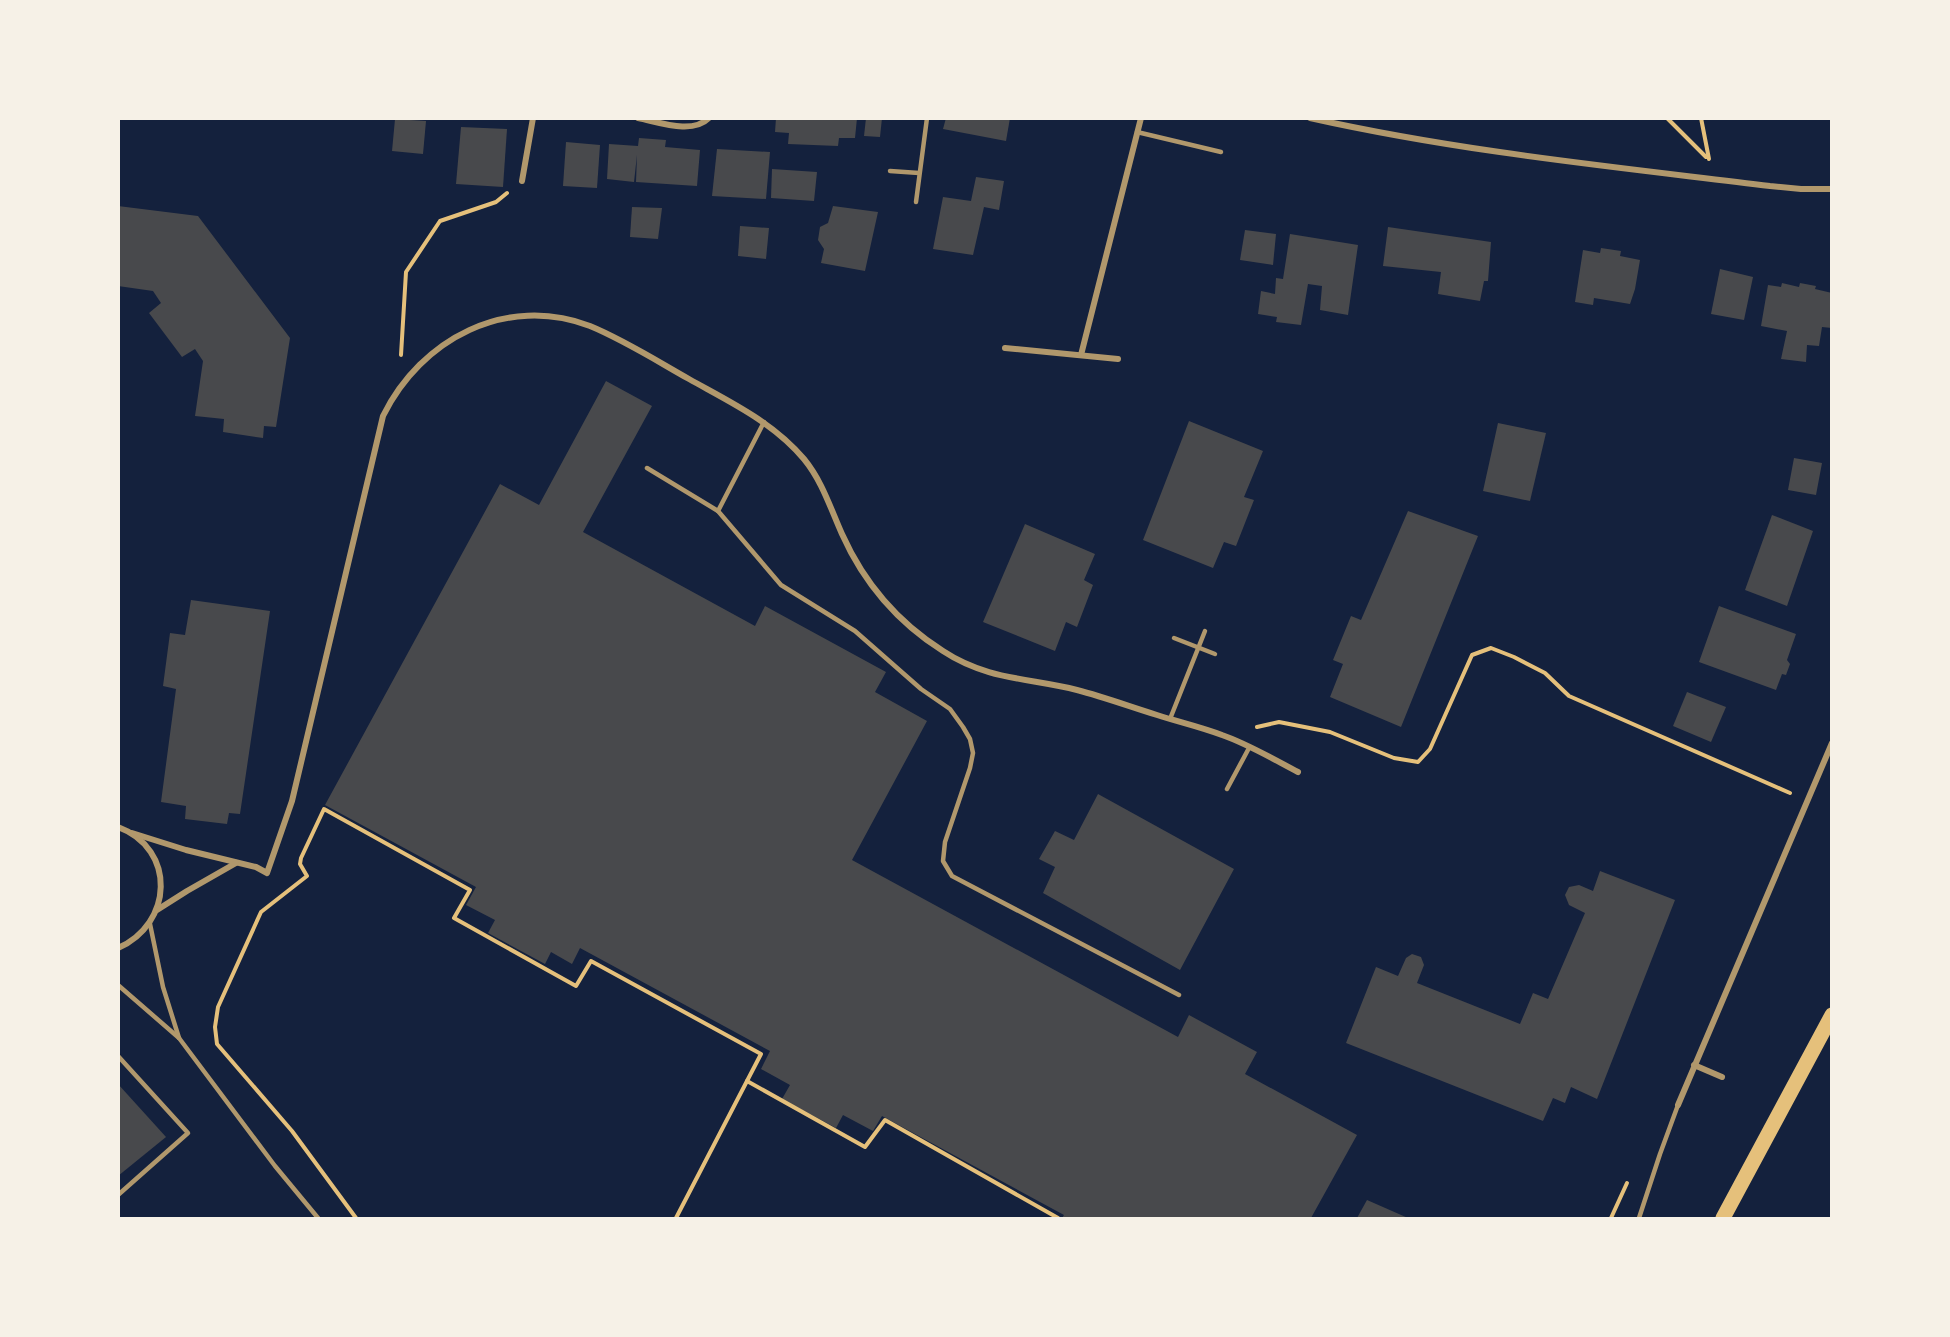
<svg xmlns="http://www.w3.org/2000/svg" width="1950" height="1337" font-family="'DejaVu Sans',sans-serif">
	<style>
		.building { fill: #48494c }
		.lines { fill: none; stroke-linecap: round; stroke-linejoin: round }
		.path { stroke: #e5c07b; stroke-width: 4 }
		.service { stroke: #b1986c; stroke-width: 4.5 }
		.minor { stroke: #b1986c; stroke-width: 6 }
		.primary { stroke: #e5c07b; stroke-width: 15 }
	</style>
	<rect width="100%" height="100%" fill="#14213d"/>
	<!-- building -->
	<g class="building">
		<polygon points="776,118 857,118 855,138 839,138 838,146 788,144 789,133 775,132"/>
		<polygon points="866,118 882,118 880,137 864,136"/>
		<polygon points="946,118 1010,118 1006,141 943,129"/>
		<polygon points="395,119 426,121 423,154 392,151"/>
		<polygon points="461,127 507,129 503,187 456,184"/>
		<polygon points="639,138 666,140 665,147 700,150 697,186 636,182 637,155 634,182 607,179 609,144 638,146"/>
		<polygon points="566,142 600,145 597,188 563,186"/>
		<polygon points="717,149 770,152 766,199 712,196"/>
		<polygon points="772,169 817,172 814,201 771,198"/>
		<polygon points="976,177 1004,181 999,210 984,207 973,255 933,249 943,197 971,201"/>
		<polygon points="118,206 198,216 290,338 276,427 264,426 263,438 223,432 224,419 195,416 203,361 195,349 182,357 149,313 161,303 153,291 118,286"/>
		<polygon points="833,206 878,212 865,271 821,263 824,249 818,240 820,227 828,223"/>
		<polygon points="632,207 662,208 658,239 630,237"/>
		<polygon points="740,226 769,228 766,259 738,256"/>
		<polygon points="1388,227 1491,242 1488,281 1484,281 1480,301 1438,294 1441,272 1383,266"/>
		<polygon points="1245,230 1276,234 1273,265 1240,260"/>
		<polygon points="1290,234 1358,245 1348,315 1320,310 1322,286 1308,284 1301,325 1276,322 1277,317 1258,314 1261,291 1275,294 1276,278 1283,279"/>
		<polygon points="1601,248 1621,251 1620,256 1640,260 1635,289 1630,304 1594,298 1593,305 1575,302 1583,250 1600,253"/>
		<polygon points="1720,269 1753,277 1744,320 1711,314"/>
		<polygon points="1782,283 1799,287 1800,283 1816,286 1815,289 1832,293 1832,328 1822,327 1819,346 1807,345 1806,362 1781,359 1787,331 1761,326 1768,285 1781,287"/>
		<polygon points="606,381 652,406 583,532 755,626 765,606 886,672 875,692 927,721 852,860 1178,1037 1189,1015 1257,1052 1245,1074 1357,1135 1311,1218 1062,1218 1064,1215 882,1116 873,1131 843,1115 836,1128 782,1099 790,1085 761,1069 770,1051 580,948 572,964 551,952 545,964 488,933 495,920 466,905 476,887 325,805 500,484 539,505"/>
		<polygon points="1189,421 1263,451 1244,497 1254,500 1236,546 1224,542 1213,568 1143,540"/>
		<polygon points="1498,423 1546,433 1530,501 1483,491"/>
		<polygon points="1794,458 1822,463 1816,495 1788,490"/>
		<polygon points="1408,511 1478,536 1401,727 1330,697 1343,664 1333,660 1351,616 1361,620"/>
		<polygon points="1772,515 1813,531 1787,606 1745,590"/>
		<polygon points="1025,524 1095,554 1084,580 1093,585 1077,627 1066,622 1055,651 983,622"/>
		<polygon points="191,600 270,611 240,814 229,813 227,824 185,819 186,806 161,802 176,689 163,686 170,633 185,635"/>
		<polygon points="1719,606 1796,634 1787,660 1790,664 1786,675 1782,674 1776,690 1699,662"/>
		<polygon points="1687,692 1726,707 1711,742 1673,726"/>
		<polygon points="1098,794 1234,869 1180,970 1043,893 1055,867 1039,859 1055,831 1074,840"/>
		<polygon points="1600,871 1675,900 1597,1099 1571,1087 1565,1103 1553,1098 1543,1121 1346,1043 1376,967 1398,976 1406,958 1412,954 1421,957 1424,965 1417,983 1520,1024 1533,993 1548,999 1585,913 1569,905 1565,895 1569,887 1579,885 1593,891"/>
		<polygon points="118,1084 166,1137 118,1176"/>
		<polygon points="1367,1200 1408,1218 1357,1218"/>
	</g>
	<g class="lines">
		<!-- path -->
		<g class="path">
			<polyline points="1667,118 1706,157"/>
			<polyline points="1701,118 1709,159"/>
			<polyline points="401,355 406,272 440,221 496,202 507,193"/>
			<polyline points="1257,727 1279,722 1330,732 1394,758 1418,762 1430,749 1472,655 1491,648 1514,657 1545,673 1569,696 1790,793"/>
			<polyline points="356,1218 292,1131 217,1044 215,1027 218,1007 261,912 307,876 300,864 301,858 324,809 470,890 454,918 576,986 591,961 761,1054 747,1081 865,1147 885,1120 1058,1218"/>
			<polyline points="676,1218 747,1081"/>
			<polyline points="1611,1218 1627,1183"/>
		</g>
		<!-- service -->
		<g class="service">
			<polyline points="1137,132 1221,152"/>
			<polyline points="890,171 919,173"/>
			<polyline points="916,202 927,118"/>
			<polyline points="647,468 718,511 781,585 855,631 921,689 950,709 963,727 970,739 973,753 970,768 945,842 943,861 952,876 1179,995"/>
			<polyline points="718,511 764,422"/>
			<polyline points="1174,638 1215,654"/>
			<polyline points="1170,719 1205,631"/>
			<polyline points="1227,789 1249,748"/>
			<polyline points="150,924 163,987 179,1038"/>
			<polyline points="118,985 179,1038 275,1166 318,1218"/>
			<polyline points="118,1056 188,1133 118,1195"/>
			<polyline points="1639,1218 1660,1154 1678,1105"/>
		</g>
		<!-- minor -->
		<g class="minor">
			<path d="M638,118C659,122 692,135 709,118"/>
			<path d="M1310,118C1462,152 1616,167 1770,186L1801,189H1832"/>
			<polyline points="522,181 533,118"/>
			<polyline points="1005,348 1118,359"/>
			<polyline points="1081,355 1141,118"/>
			<path d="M118,827C177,849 173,924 118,948"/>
			<path d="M132,833L186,850L256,867L267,873L292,801L383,416C421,339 506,294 590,326C624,340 657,361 689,379C730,402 773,422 804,459C822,481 830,507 842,534C864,583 897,622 943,651C987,680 1029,678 1077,690C1104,697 1131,707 1157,715C1179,722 1201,727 1222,735C1248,744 1273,759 1298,772"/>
			<polyline points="157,910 187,891 236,863"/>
			<polyline points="1694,1065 1722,1077"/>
			<polyline points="1678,1105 1832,743"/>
		</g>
		<!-- primary -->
		<polyline class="primary" points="1723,1218 1832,1015"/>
	</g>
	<!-- border -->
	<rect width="1950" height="1337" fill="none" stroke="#f6f1e7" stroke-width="240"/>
</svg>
